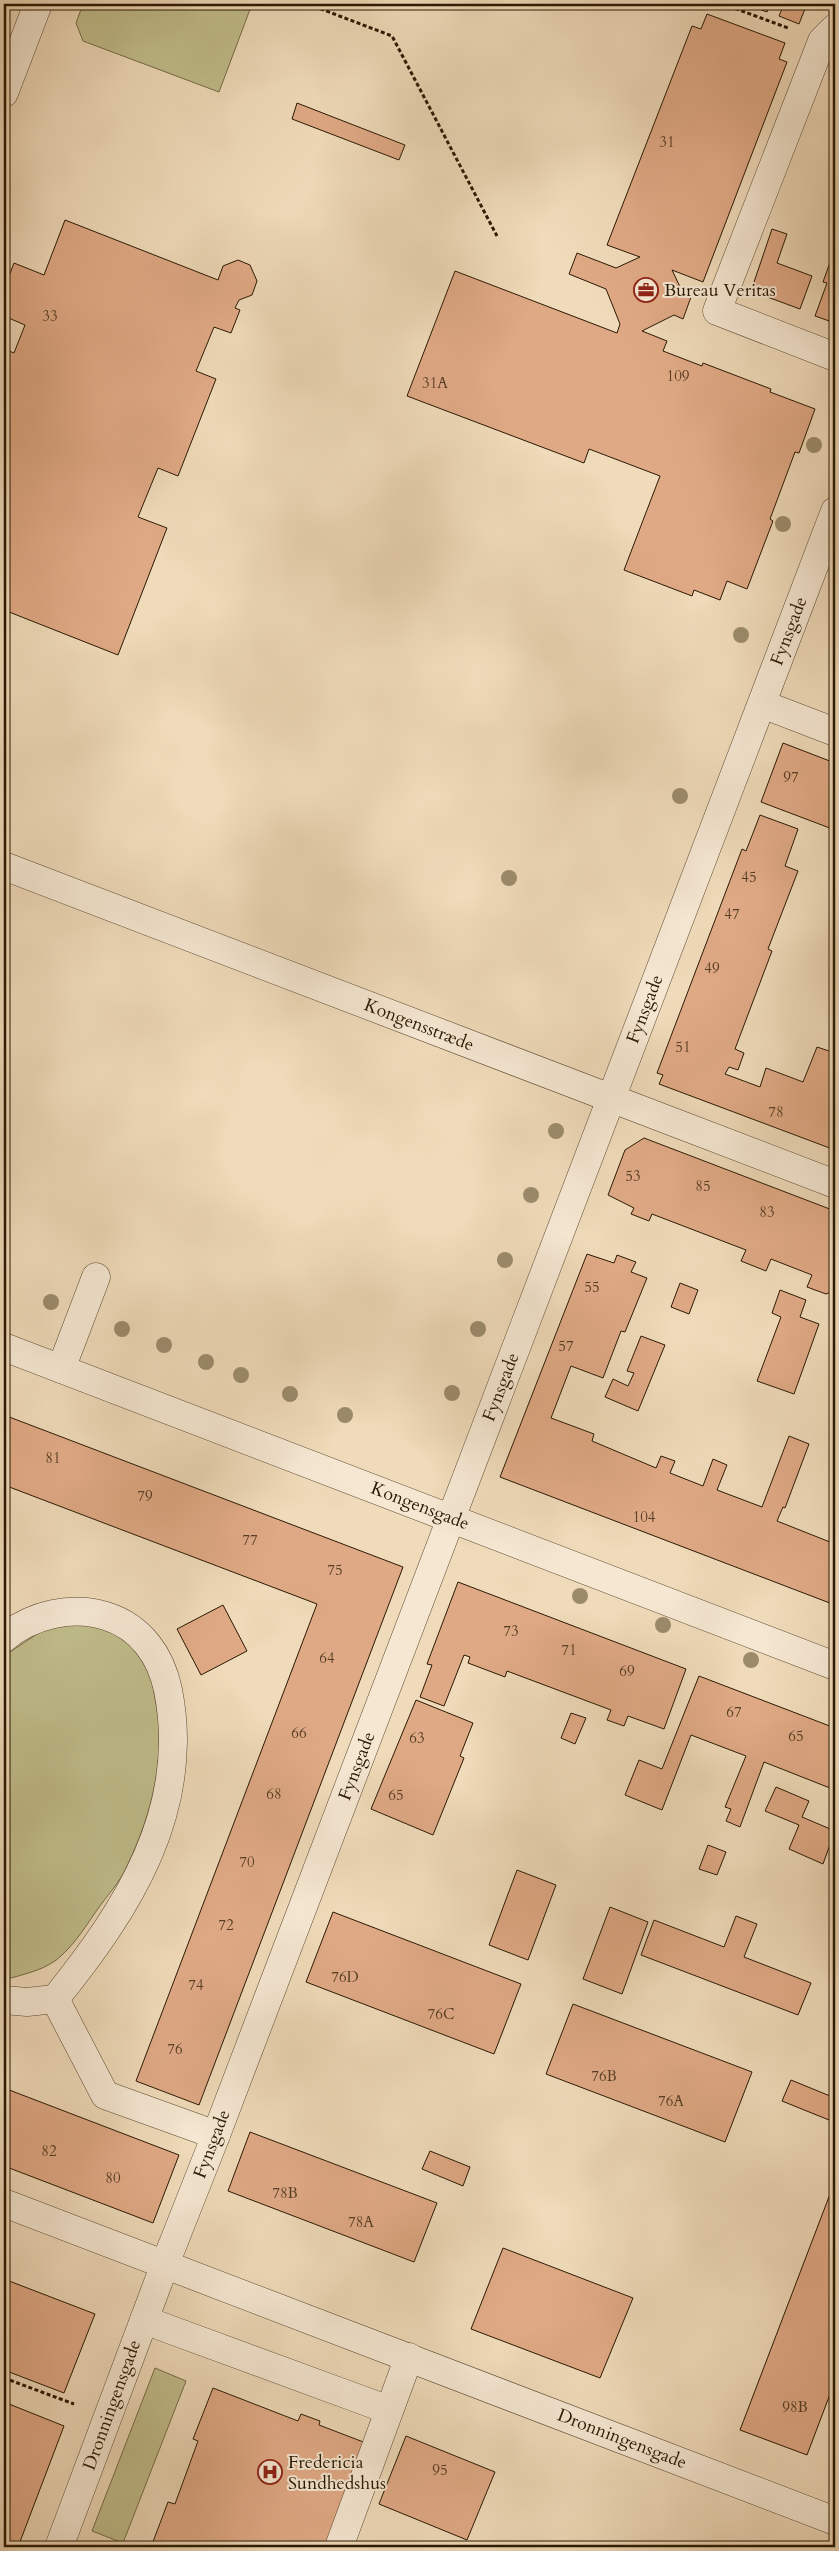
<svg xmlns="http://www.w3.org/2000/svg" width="839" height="2551" font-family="Cardo,serif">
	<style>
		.green { fill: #c0bd8b; stroke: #756b47 }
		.building { fill: #dfa985; stroke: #2a1903 }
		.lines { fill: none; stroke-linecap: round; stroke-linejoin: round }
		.minor-casing { stroke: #5b4930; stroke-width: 29 }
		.path { stroke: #2a1903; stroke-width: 3; stroke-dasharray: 4 2.5; stroke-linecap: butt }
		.minor { stroke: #f5e7d2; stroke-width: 28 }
		.tree { fill: #9b8b6b }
		.labels { text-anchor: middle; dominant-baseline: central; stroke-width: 4; stroke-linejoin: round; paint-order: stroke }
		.number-label { font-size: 15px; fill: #573d24 }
		.poi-label { font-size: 18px; fill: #2a1903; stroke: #f5e7d2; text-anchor: start }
		.street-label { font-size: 18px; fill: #2a1903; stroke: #f5e7d2 }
	</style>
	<rect width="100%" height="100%" fill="#efdab9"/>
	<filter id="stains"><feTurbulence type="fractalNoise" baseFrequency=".004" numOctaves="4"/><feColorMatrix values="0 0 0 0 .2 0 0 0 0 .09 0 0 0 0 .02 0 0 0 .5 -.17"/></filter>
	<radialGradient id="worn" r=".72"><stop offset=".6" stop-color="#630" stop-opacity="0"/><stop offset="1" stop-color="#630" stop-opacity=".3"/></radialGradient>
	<!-- green -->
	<g class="green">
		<polygon points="83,4 252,4 219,92 83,41 76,23"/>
		<path d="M83,1622C102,1628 124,1633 137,1649C148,1664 152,1679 155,1698C167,1755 152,1814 127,1866C120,1882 107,1896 97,1910C86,1926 76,1942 62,1955C47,1970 24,1974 4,1980V1656L43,1630Z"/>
		<polygon points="155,2368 186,2381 123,2543 92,2531"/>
	</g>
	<!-- building -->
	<g class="building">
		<polygon points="745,4 770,4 767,12"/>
		<polygon points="784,4 806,6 799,24 779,16"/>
		<polygon points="707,14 785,43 779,59 787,62 703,282 672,270 683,293 691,297 683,319 674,315 642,331 667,341 663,351 702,366 703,363 771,389 770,392 815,409 799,453 795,452 770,519 773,521 747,589 727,581 720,600 694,590 692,596 624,570 660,476 589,449 584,463 407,396 455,271 617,333 620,324 606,289 569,274 577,253 616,268 640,257 607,245 692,26 701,29"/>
		<polygon points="297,103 405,145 399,160 292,119"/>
		<polygon points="65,220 218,280 223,266 238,260 250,265 257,281 252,295 239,300 235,308 240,310 231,333 214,327 196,371 216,379 178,476 158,468 138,517 167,528 118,655 4,610 4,349 14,353 25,325 4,316 4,289 14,263 44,275"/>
		<polygon points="772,229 787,234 777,263 812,276 800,309 751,291"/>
		<polygon points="833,254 835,255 835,323 815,316 827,283 823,282"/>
		<polygon points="783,743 835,763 835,830 761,802"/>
		<polygon points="760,815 798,829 785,866 798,871 768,949 772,951 735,1049 744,1053 738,1070 729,1067 725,1074 760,1087 766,1068 803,1082 817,1047 835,1053 835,1071 832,1079 835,1080 835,1150 659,1084 663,1075 657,1073 742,849 746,851"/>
		<polygon points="644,1138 835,1211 835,1290 826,1294 807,1287 812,1275 771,1259 766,1271 741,1261 746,1250 652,1214 649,1221 631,1214 634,1208 608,1195 625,1150"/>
		<polygon points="587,1254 614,1263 617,1255 636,1262 631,1272 647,1278 625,1332 621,1331 603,1378 571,1366 551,1418 594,1434 592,1441 656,1468 661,1456 675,1461 670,1473 703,1486 713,1459 727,1465 717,1490 762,1507 789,1436 809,1444 785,1508 783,1507 777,1521 835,1544 835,1605 500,1477"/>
		<polygon points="680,1283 698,1290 689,1314 671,1307"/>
		<polygon points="780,1290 806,1300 800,1317 819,1324 794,1394 757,1381 781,1317 772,1313"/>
		<polygon points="641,1336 665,1345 638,1411 605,1397 613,1379 628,1386 634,1373 627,1371"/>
		<polygon points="4,1415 403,1567 199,2105 136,2081 317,1604 4,1485"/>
		<polygon points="458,1582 686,1669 664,1729 628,1716 624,1726 607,1720 611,1710 507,1671 505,1677 468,1663 470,1657 464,1655 444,1706 420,1697 432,1665 427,1664"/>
		<polygon points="223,1605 247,1651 201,1675 177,1629"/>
		<polygon points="699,1676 835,1728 835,1790 764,1762 740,1827 726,1821 731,1809 725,1807 746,1756 691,1735 662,1810 625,1795 639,1760 662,1769"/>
		<polygon points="416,1700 473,1723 460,1756 464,1758 433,1835 371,1809"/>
		<polygon points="571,1713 586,1718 575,1744 561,1738"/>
		<polygon points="776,1787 809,1801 802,1817 835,1831 823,1864 789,1849 799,1825 765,1811"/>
		<polygon points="708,1845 726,1852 717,1875 699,1869"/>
		<polygon points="517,1870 556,1885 528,1960 489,1945"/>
		<polygon points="610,1907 648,1922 622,1994 583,1979"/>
		<polygon points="333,1912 521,1984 494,2054 306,1982"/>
		<polygon points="736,1916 757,1924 744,1957 811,1983 798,2015 641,1955 654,1920 724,1947"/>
		<polygon points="573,2004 752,2072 725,2142 546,2074"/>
		<polygon points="791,2080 835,2098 835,2106 829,2120 782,2101"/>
		<polygon points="4,2088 179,2155 153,2223 4,2166"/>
		<polygon points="250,2132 437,2203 414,2262 228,2191"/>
		<polygon points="430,2151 470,2167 463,2186 422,2169"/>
		<polygon points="835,2181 835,2381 807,2455 740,2430"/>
		<polygon points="503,2248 633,2298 600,2378 471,2329"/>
		<polygon points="4,2279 95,2314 64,2393 4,2370"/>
		<polygon points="213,2388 298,2421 301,2414 320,2421 319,2425 366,2443 326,2547 151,2547 168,2502 175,2504 198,2441 193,2439"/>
		<polygon points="4,2402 64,2426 18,2547 4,2547"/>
		<polygon points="406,2436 495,2472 467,2540 379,2504"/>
		<polygon points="370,2542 384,2547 368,2547"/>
	</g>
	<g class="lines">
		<defs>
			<g id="minor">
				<polyline points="835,28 822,41 717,311 835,357"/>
				<polyline points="4,93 38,4"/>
				<polyline points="762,704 835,732"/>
				<polyline points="4,866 835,1184"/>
				<polyline points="4,1347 835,1666"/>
				<polyline points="61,1369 96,1277"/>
				<path d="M4,1638C31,1615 72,1605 106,1616C141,1627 161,1656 168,1690C192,1810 127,1910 55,1999L27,2002L4,2000"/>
				<polyline points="55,1999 105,2095 216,2135"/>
				<polyline points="4,2203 835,2521"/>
				<polyline points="144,2320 389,2410"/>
				<polyline points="59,2547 165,2264 216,2135 835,511"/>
				<polyline points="339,2547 409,2357"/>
			</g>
		</defs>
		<!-- minor casing -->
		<use href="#minor" class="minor-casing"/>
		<!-- path -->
		<g class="path">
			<polyline points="308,4 392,36 497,236"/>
			<polyline points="723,4 788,28"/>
			<polyline points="4,2378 74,2404"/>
		</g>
		<!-- minor -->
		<use href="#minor" class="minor"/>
	</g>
	<!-- trees -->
	<g class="tree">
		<circle cx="814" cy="445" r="8"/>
		<circle cx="783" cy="524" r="8"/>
		<circle cx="741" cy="635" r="8"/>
		<circle cx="680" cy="796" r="8"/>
		<circle cx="509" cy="878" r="8"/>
		<circle cx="556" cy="1131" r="8"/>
		<circle cx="531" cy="1195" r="8"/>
		<circle cx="505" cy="1260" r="8"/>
		<circle cx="51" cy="1302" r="8"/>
		<circle cx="122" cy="1329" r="8"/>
		<circle cx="478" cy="1329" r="8"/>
		<circle cx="164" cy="1345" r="8"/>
		<circle cx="206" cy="1362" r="8"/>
		<circle cx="241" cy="1375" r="8"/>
		<circle cx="452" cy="1393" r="8"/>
		<circle cx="290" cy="1394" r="8"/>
		<circle cx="345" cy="1415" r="8"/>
		<circle cx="580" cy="1596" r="8"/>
		<circle cx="663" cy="1625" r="8"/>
		<circle cx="751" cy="1660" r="8"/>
	</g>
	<!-- icons -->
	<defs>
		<symbol id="office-ring" viewBox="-11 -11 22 22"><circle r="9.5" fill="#f5e7d2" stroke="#8f2418" stroke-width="1.5"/><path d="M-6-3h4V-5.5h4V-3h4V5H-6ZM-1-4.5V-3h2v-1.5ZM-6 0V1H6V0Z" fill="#8f2418"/></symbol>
		<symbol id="hospital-ring" viewBox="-11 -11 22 22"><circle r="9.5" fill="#f5e7d2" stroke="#8f2418" stroke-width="1.5"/><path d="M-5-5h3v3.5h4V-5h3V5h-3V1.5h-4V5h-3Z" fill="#8f2418"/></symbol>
	</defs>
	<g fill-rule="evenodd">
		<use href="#office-ring" x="632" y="276" width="28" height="28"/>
		<use href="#hospital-ring" x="256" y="2458" width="28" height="28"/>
	</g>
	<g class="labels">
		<!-- number labels -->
		<g class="number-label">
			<text x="667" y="142">31</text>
			<text x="50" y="316">33</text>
			<text x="678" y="376">109</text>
			<text x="435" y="383">31A</text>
			<text x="791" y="777">97</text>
			<text x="749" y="877">45</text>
			<text x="732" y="914">47</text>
			<text x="712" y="968">49</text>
			<text x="683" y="1047">51</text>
			<text x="776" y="1112">78</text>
			<text x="633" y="1176">53</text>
			<text x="703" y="1186">85</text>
			<text x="767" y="1212">83</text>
			<text x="592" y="1287">55</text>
			<text x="566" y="1346">57</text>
			<text x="53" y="1458">81</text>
			<text x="145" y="1496">79</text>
			<text x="644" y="1517">104</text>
			<text x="250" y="1540">77</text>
			<text x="335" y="1570">75</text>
			<text x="511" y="1631">73</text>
			<text x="569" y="1650">71</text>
			<text x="327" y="1658">64</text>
			<text x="627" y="1671">69</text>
			<text x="734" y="1712">67</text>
			<text x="299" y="1733">66</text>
			<text x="796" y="1736">65</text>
			<text x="417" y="1738">63</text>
			<text x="274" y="1794">68</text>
			<text x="396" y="1795">65</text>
			<text x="247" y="1862">70</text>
			<text x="226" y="1925">72</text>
			<text x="345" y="1977">76D</text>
			<text x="196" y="1985">74</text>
			<text x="441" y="2014">76C</text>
			<text x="175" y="2049">76</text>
			<text x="604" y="2076">76B</text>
			<text x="671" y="2101">76A</text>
			<text x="49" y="2151">82</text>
			<text x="113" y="2178">80</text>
			<text x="285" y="2193">78B</text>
			<text x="361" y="2222">78A</text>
			<text x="795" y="2407">98B</text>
			<text x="440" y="2470">95</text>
		</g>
		<!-- poi labels -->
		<g class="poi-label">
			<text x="664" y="290">Bureau Veritas</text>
			<text x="288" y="2462">Fredericia<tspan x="288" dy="21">Sundhedshus</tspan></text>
		</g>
		<!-- street labels -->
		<g class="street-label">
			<text transform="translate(789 631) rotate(-69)">Fynsgade</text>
			<text transform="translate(645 1009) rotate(-69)">Fynsgade</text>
			<text transform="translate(419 1025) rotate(21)">Kongensstræde</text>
			<text transform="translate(501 1387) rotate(-69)">Fynsgade</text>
			<text transform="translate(420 1506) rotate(21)">Kongensgade</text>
			<text transform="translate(357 1766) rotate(-69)">Fynsgade</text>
			<text transform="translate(212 2144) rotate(-69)">Fynsgade</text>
			<text transform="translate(112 2405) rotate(-70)">Dronningensgade</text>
			<text transform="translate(622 2439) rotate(21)">Dronningensgade</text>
		</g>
	</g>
	<!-- margin -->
	<rect width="839" height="2551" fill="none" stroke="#efdab9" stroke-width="20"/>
	<rect x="5" y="5" width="829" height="2541" fill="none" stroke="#2a1903" stroke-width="2.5"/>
	<rect x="10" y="10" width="819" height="2531" fill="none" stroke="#2a1903"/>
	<rect width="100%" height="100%" filter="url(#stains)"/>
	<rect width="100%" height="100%" fill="url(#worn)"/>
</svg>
